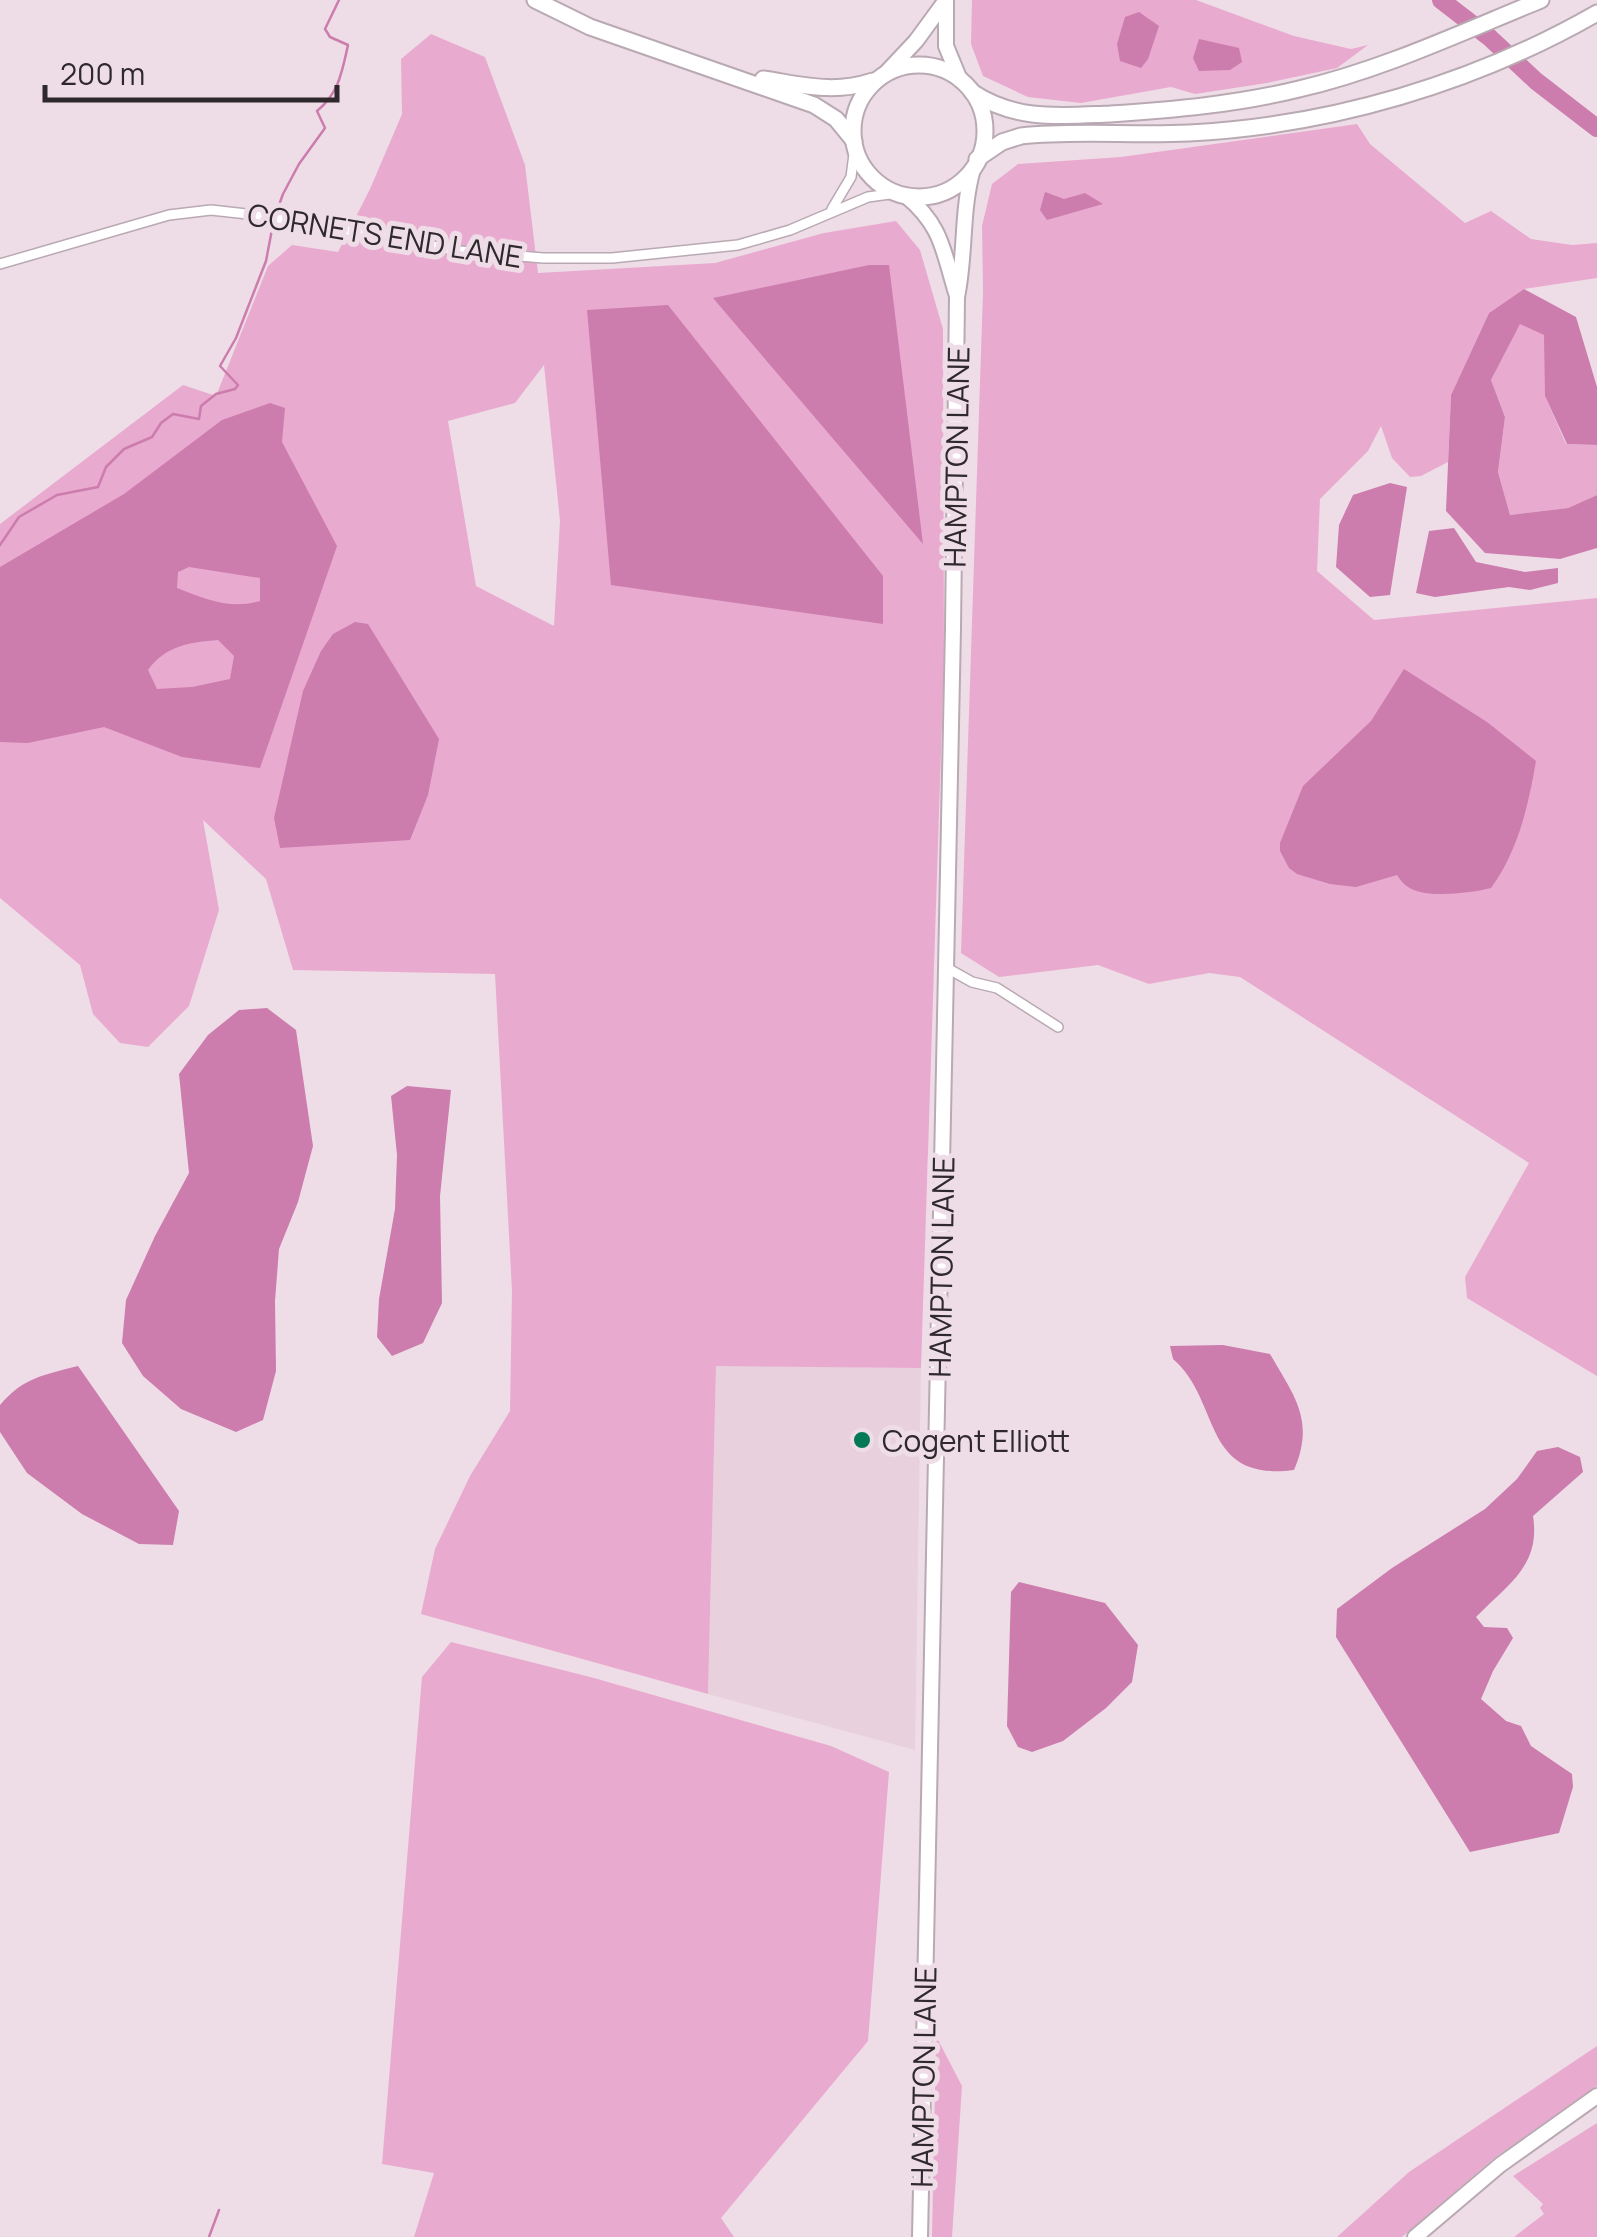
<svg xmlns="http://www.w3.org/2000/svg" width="1597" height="2237" font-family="Manrope,sans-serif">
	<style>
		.built { fill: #e8d0dd }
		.green { fill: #e9aacf; fill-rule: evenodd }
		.water { fill: #cc7cad; fill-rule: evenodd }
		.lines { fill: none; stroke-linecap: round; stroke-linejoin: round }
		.stream { stroke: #cc7cad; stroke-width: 2.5 }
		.river { stroke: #cc7cad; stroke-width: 18 }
		.minor-casing { stroke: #b9a9b2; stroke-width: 12 }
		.secondary-casing { stroke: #b9a9b2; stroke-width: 18 }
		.trunk-casing { stroke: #b9a9b2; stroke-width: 19 }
		.minor { stroke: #fff; stroke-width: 9 }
		.secondary { stroke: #fff; stroke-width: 14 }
		.trunk { stroke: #fff; stroke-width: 15 }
		.poi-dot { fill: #067853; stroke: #eedde7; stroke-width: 4 }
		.labels { text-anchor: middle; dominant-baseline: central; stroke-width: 10; stroke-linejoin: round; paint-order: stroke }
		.street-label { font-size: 30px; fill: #2f292d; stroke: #eedde7 }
		.poi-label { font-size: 30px; fill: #2f292d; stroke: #eedde7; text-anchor: start }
	</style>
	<rect width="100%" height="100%" fill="#eedde7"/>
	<!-- built -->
	<polygon class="built" points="716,1365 921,1368 915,1750 708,1694"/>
	<!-- green -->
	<g class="green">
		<polygon points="972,0 1196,0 1294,36 1351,49 1368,45 1337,68 1267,83 1195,94 1171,87 1081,103 1028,97 983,76 971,44"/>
		<path d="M431,34L485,57L525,165L538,273L715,263L824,233L896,221L920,250L943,329L944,659L921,1368L716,1366L708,1694L421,1614L435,1549L470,1476L510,1411L512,1291L495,974L293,970L266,879L203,820L219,910L189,1006L148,1047L120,1043L93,1014L80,965L0,898V524L183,385L216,396L268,266L292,245L338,252L370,189L402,114L401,59ZM544,365L560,521L554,626L476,586L448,421L515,403Z"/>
		<polygon points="1357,124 1370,144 1465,223 1491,211 1531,239 1572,245 1597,243 1597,278 1524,289 1489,313 1451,395 1448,462 1421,476 1410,477 1392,458 1381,426 1368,451 1320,499 1317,571 1374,620 1597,598 1597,1376 1467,1298 1465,1277 1529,1163 1240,977 1209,973 1149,984 1098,965 999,977 961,953 983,292 982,226 992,184 1018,164 1121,157"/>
		<polygon points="1520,323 1545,335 1545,396 1566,444 1597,445 1597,495 1568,508 1510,515 1498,472 1505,417 1491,380"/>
		<polygon points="451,1642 594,1678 831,1746 889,1772 868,2041 721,2218 734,2237 414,2237 434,2173 382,2164 422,1677"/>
		<polygon points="936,2036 962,2086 952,2237 932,2237"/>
		<polygon points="1597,2046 1597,2086 1493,2159 1402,2237 1337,2237 1409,2172"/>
		<polygon points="1597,2123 1597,2237 1514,2237 1544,2214 1540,2208 1543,2204 1513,2176"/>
	</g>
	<!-- water -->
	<g class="water">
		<polygon points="1139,12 1159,26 1148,59 1141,68 1120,61 1117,44 1125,17"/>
		<polygon points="1199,39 1239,48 1242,62 1230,70 1199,71 1193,58"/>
		<polygon points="1045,192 1064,199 1085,193 1103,204 1047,220 1040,210"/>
		<polygon points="869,265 889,265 923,544 713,298"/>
		<polygon points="1524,289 1576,317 1597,387 1597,445 1567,444 1545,396 1544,335 1520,324 1491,380 1505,417 1498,472 1510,515 1568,508 1597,495 1597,548 1560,559 1485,553 1446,511 1451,395 1489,313"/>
		<polygon points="668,305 883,576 883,624 611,585 587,310"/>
		<path d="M270,403L285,408L282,442L337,546L260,768L182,757L104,727L28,743L0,742V567L124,494L222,420ZM189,567L260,578V601C231,610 205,599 177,588L178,572ZM218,640L234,656L230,679L192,687L157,689L148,670C165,646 190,642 218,640Z"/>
		<polygon points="1390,483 1407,487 1390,595 1370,597 1336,567 1339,525 1353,495"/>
		<polygon points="1454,528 1476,562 1525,572 1558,568 1558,583 1530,590 1509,587 1435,597 1416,593 1429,531"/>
		<polygon points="355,622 368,624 439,739 428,795 410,840 280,848 274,818 303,691 321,651 333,634"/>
		<path d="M1404,669L1487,722L1536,761C1528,807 1518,851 1491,888C1471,893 1425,899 1408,887C1403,884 1400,879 1397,875L1356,887L1330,884L1297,874L1289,868L1280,851V843L1303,786L1371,721Z"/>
		<polygon points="267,1008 296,1030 313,1146 298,1202 279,1249 275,1301 276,1371 263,1420 236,1432 181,1409 143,1376 122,1343 126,1300 155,1236 189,1173 179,1074 208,1035 239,1010"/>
		<polygon points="407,1086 451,1090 440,1196 442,1303 423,1343 392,1356 377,1337 379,1299 395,1209 397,1155 391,1096"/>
		<path d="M1223,1345L1270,1354C1295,1397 1315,1421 1294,1470C1200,1482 1222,1401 1173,1359L1170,1346Z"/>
		<path d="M78,1366L179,1511L173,1545L139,1544L82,1514L27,1473L0,1432V1405C24,1377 44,1375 78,1366Z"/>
		<path d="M1558,1447L1580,1457L1583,1472L1533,1516C1541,1566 1507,1585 1476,1617L1484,1627L1507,1628L1513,1638L1493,1671L1481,1699L1506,1721L1521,1726L1531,1746L1572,1774L1573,1787L1559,1833L1470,1852L1336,1637L1337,1609L1392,1568L1485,1509L1517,1479L1537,1451Z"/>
		<polygon points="1019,1582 1105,1603 1138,1645 1132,1682 1106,1708 1063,1741 1032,1752 1018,1747 1007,1726 1011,1592"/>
	</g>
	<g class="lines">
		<!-- stream -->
		<g class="stream">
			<path d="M0,545L19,517L57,495L98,487L106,467L124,449L152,437L161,423L173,414L199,419L201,406L216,394L235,389L238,385L220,366L236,338L266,261L274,219L283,194L299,164L325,128L317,111C339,93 342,72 348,45L330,37L325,29L339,0"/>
			<polyline points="209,2237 219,2210"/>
		</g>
		<!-- river -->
		<polyline class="river" points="1441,0 1489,37 1536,81 1597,128"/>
		<defs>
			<g id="minor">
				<polyline points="832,209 851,177 855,146"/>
				<polyline points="0,264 169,215 211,210 265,216 460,251 543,258 612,258 738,245 790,230 868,197 897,193"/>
				<polyline points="947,968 972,982 997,988 1058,1027"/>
			</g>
			<g id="secondary">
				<polyline points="946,0 946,46 960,80"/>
				<polyline points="885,74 916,41 946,0"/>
				<path d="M905,195C943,226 943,252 957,296"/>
				<path d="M920,2237L953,628L957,297C966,254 961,211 973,169"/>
				<polyline points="1415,2237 1500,2165 1597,2096"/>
			</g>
			<g id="trunk">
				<polyline points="535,0 590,27 814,105 836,119 854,141"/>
				<circle cx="919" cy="131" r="66"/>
				<path d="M763,79C804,85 833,94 873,81"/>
				<path d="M972,92C1016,121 1059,116 1110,114C1173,110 1238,104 1299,89C1382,70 1462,32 1541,0"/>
				<path d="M977,159L1002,142L1021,136C1076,130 1133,136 1189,133C1330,126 1475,83 1597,13"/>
			</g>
		</defs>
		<!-- minor casing -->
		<use href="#minor" class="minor-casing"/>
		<!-- secondary casing -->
		<use href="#secondary" class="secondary-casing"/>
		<!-- trunk casing -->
		<use href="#trunk" class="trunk-casing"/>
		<!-- minor -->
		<use href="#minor" class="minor"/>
		<!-- secondary -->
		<use href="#secondary" class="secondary"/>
		<!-- trunk -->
		<use href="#trunk" class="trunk"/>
	</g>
	<!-- markers -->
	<circle class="poi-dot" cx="862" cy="1440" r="10"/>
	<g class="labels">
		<!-- street labels -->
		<g class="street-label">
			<text transform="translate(385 235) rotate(9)">CORNETS END LANE</text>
			<text transform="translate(956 457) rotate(-89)">HAMPTON LANE</text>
			<text transform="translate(941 1267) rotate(-89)">HAMPTON LANE</text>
			<text transform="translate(923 2077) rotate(-89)">HAMPTON LANE</text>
		</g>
		<!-- poi labels -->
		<g class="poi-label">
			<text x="882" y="1440">Cogent Elliott</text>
		</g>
	</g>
	<!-- scale -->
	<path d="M45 85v15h292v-15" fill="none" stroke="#2f292d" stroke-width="5"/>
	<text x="60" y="85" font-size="30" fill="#2f292d" stroke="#eedde7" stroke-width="8" paint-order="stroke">200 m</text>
</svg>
